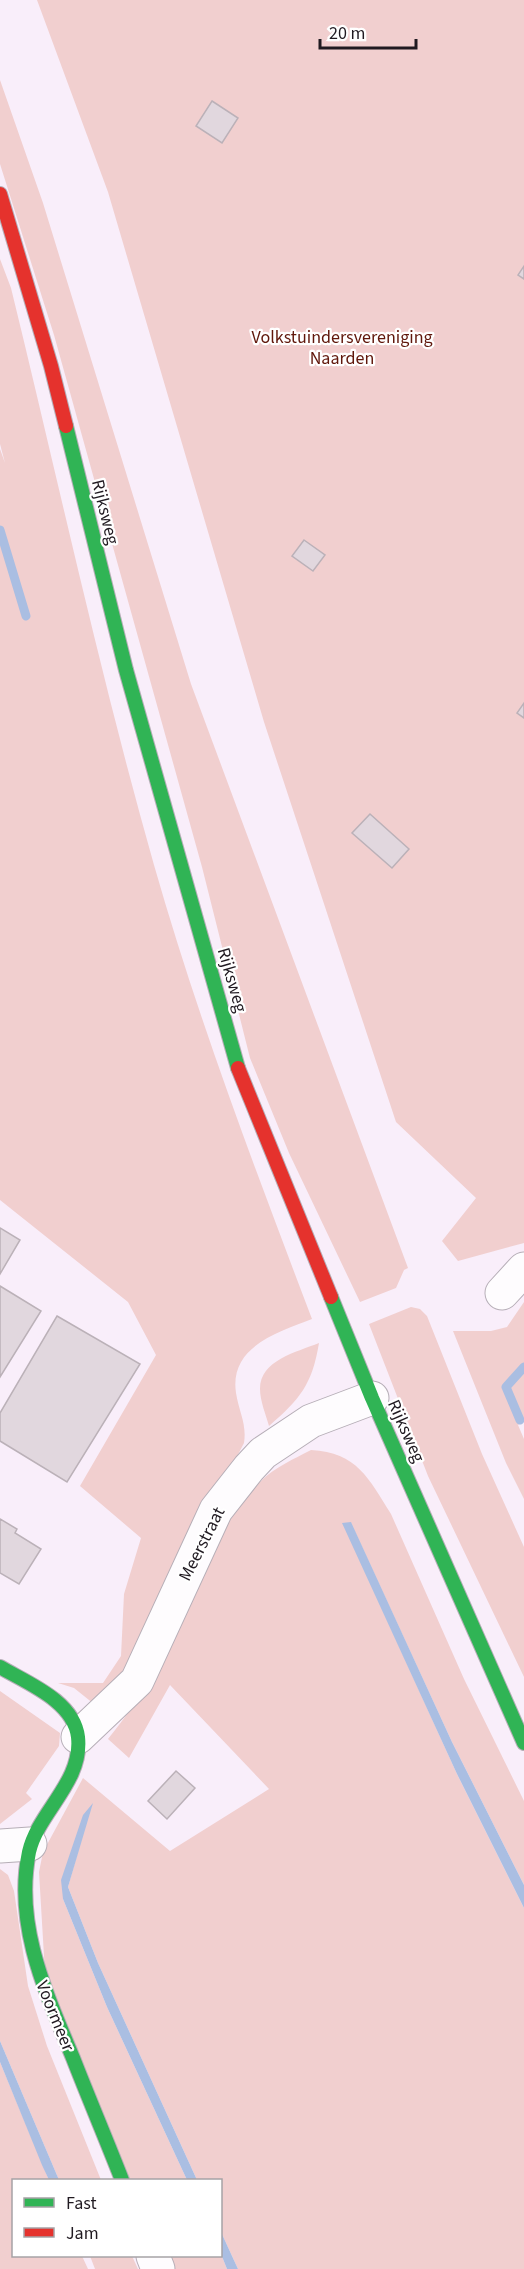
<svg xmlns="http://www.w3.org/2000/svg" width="524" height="2269" font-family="'Source Sans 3',sans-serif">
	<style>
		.green { fill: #f1cfcf }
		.water { fill: #aabee2 }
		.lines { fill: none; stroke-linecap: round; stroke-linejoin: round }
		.stream { stroke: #aabee2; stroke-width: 9 }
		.building { fill: #e1d7de; stroke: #bbb1b8; stroke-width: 1.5 }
		.street-casing { stroke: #b6aeb7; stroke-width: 35 }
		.fast-casing { stroke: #b6aeb7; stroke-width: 16 }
		.jam-casing { stroke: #b6aeb7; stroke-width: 16 }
		.street { stroke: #fefcfe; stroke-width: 33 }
		.fast { stroke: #30b455; stroke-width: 14 }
		.jam { stroke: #e5322d; stroke-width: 14 }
		.labels { text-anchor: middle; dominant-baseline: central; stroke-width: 4.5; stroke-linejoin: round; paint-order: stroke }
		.park-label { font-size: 18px; fill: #60170b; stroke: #fff }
		.street-label { font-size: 18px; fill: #201a21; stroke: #fff }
	</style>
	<rect width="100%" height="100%" fill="#f9eefa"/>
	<!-- green -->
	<g class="green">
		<polygon points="37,0 524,0 524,1243 458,1261 442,1241 476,1198 396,1122 264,722 108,192"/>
		<polygon points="0,80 43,203 191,684 408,1268 404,1270 396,1288 360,1302 289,1153 250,1058 202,867 54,335 0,164"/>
		<path d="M0,259L11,288C58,480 100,675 154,865C198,1019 255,1169 312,1319C279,1332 229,1346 236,1393C239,1412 247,1424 244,1443L124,1674L94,1704L74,1688L58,1683H103L121,1656L124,1594L141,1538L80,1486L156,1355L128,1302L0,1200V449L5,463L0,444Z"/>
		<polygon points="524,1302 524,1419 518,1425 524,1439 524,1499 506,1463 453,1331 491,1331 507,1327"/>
		<polygon points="411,1307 420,1309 427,1316 482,1454 524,1547 524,1677 428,1476 369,1324"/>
		<path d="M319,1343C312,1385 300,1399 269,1426C266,1415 260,1401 260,1389C260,1360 297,1352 319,1343Z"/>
		<path d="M311,1450C357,1452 369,1479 391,1514L464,1679L524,1801V1885L452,1742L351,1523H343L457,1774L524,1908V2269H238L221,2232L220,2180H197L98,1963L68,1887L91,1805L63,1899L107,2007L187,2180H127L45,1973L39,1872L43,1852L83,1778L170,1851L269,1789L170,1685L129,1758L108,1739C125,1718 141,1696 154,1671C188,1608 209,1532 261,1481C275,1467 294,1459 311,1450Z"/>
		<polygon points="0,1691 60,1733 59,1746 26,1793 32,1799 0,1824"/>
		<polygon points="0,1869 8,1875 14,1891 28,1986 47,2046 101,2180 59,2180 0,2041"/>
		<polygon points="0,2062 49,2180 14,2180 14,2256 82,2256 88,2269 0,2269"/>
		<polygon points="221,2254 227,2269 165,2269 159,2256"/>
		<polygon points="90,2256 132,2256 138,2269 95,2269"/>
	</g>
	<!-- water -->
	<g class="water">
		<polygon points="351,1522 452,1742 524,1885 524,1908 457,1774 342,1523"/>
		<polygon points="93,1803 68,1887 98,1963 197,2180 187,2180 107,2007 63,1899 61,1880 83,1815"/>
		<polygon points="0,2041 59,2180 49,2180 42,2165 0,2062"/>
		<polygon points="220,2232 221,2232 238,2269 227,2269 221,2254"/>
	</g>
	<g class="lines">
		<!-- stream -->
		<g class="stream">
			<polyline points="0,530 26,616"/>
			<polyline points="520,1420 506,1387 524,1367"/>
		</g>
	</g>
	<!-- building -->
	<g class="building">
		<polygon points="212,101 238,118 222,143 196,126"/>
		<polygon points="524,266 524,279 518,275"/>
		<polygon points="304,540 325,555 313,571 292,556"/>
		<polygon points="524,703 524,718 517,713"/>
		<polygon points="370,814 409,849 392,868 352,833"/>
		<polygon points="0,1228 20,1240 0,1274"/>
		<polygon points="0,1286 41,1311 0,1377"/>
		<polygon points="57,1316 140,1364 67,1482 0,1441 0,1413"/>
		<polygon points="0,1519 17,1529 15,1533 41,1549 19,1584 0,1573"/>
		<polygon points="176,1771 195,1788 167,1819 148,1801"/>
	</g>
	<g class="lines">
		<defs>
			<g id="street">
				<polyline points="502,1293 524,1269"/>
				<polyline points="78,1737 137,1681 216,1510 249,1468 263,1453 311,1421 372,1398"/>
				<polyline points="0,1846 30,1844"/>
				<polyline points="153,2256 158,2269"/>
			</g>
			<g id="fast">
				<polyline points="66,426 126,670 238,1068"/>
				<polyline points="331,1297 372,1398 524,1743"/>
				<path d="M0,1667C27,1683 74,1701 78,1737C83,1782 38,1812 29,1852C14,1925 46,1993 73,2058C89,2099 106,2139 122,2180"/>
			</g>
			<g id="jam">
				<polyline points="0,194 51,366 66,426"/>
				<polyline points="238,1068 331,1297"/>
			</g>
		</defs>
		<!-- street casing -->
		<use href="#street" class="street-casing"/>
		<!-- fast casing -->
		<use href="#fast" class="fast-casing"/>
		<!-- jam casing -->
		<use href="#jam" class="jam-casing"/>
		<!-- street -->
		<use href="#street" class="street"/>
		<!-- fast -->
		<use href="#fast" class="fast"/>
		<!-- jam -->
		<use href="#jam" class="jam"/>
	</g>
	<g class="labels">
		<!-- park labels -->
		<g class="park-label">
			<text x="342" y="337">Volkstuindersvereniging<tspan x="342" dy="21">Naarden</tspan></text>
		</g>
		<!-- street labels -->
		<g class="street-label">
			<text transform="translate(105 512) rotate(76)">Rijksweg</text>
			<text transform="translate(232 980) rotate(74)">Rijksweg</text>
			<text transform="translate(406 1431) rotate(66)">Rijksweg</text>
			<text transform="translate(202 1544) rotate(-63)">Meerstraat</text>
			<text transform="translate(55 2016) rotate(68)">Voormeer</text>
		</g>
	</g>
	<!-- legend -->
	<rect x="12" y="2179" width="210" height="78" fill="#ffffff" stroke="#a6a3a6" stroke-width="1.5"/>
	<rect x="24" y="2198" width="30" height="9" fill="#30b455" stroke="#a6a3a6" stroke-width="1.5"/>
	<text x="66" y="2209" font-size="18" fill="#201a21">Fast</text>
	<rect x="24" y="2228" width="30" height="9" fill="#e5322d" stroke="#a6a3a6" stroke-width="1.5"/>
	<text x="66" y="2239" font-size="18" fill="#201a21">Jam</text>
	<!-- scale -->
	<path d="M320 39v9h96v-9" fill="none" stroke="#201a21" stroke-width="3"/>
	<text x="329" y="39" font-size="18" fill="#201a21" stroke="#ffffff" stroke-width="4.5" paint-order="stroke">20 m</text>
</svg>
